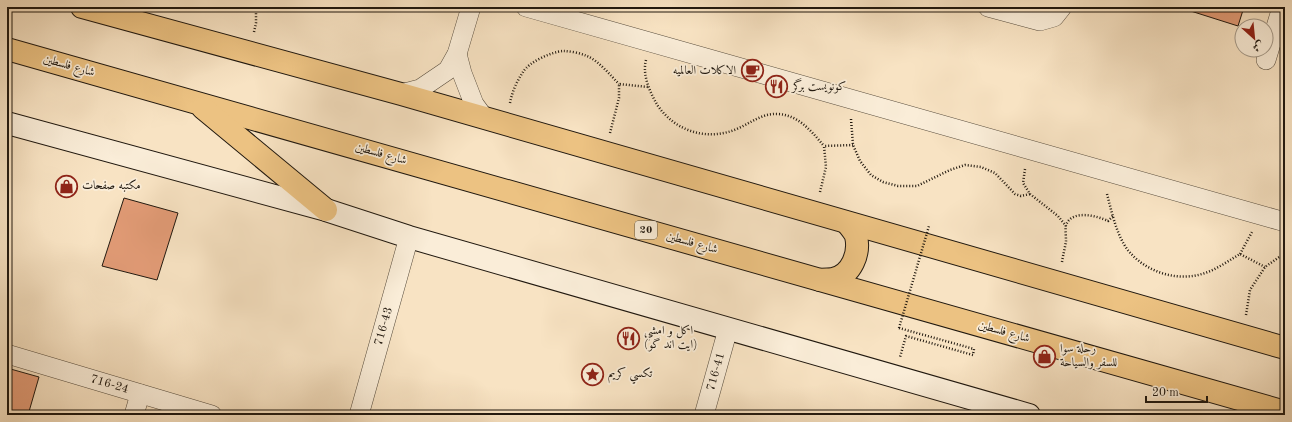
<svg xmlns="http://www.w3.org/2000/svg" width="1292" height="422" font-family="'Old Standard TT',Amiri,serif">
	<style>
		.building { fill: #e39c77; stroke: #20180f }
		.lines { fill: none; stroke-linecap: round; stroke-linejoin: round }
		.street-casing { stroke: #564b3c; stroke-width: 20 }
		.secondary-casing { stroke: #20180f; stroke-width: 24 }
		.primary-casing { stroke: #20180f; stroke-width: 24 }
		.path { stroke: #20180f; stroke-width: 2.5; stroke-dasharray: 1 2; stroke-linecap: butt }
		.street { stroke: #faedd8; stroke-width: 19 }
		.secondary { stroke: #faedd8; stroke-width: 22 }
		.primary { stroke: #ecc282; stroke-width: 22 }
		.path-bridge { stroke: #20180f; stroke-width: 2.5; stroke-dasharray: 1 2; stroke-linecap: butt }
		.labels { text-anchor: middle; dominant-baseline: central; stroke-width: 3.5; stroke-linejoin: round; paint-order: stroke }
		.shield { fill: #faedd8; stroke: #61584b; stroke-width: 1 }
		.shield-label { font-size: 11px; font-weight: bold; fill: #20180f }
		.street-label { font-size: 12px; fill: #20180f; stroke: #faedd8 }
		.poi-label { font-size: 12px; fill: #20180f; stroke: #faedd8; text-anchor: start }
	</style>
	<rect width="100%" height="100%" fill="#f8e3c3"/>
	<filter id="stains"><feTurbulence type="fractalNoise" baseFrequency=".005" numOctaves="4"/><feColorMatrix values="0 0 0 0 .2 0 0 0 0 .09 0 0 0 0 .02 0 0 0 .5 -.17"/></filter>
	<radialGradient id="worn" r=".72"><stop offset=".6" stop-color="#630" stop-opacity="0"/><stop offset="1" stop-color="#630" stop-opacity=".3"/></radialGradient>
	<!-- building -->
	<g class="building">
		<polygon points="1178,7 1244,7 1238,26"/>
		<polygon points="124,198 178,213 157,280 102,266"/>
		<polygon points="7,368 39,377 28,415 7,415"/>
	</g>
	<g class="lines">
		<defs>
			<g id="street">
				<polyline points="526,7 1285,222"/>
				<polyline points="988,7 1040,21 1054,17 1062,7"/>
				<polyline points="457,54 462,73 474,104 485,119"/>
				<polyline points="1266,60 1282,7"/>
				<polyline points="401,94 420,89 448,70 457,54 471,7"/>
				<path id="s1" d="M7,354L212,415"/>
				<polyline points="134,415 140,394"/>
				<path id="s2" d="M359,415L409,237"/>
				<path id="s3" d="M704,415L728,329"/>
			</g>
			<polyline id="secondary" points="7,123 326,210 409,237 1029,415"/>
			<g id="primary">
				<polyline points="82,7 401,94 1285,348"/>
				<polyline points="7,49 1285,412"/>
				<polyline points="203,108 326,210"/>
				<path d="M820,280C824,279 829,280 833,279C852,275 860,253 856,236C854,231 850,227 847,223"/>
			</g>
		</defs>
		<!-- street casing -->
		<use href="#street" class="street-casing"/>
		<!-- secondary casing -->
		<use href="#secondary" class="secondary-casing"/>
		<!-- primary casing -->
		<use href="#primary" class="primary-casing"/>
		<!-- path -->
		<g class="path">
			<polyline points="254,32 256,23 256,7"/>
			<path d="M646,60C642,75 650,93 658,106C676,132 709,142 739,128C752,122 763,113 778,114C799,115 812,132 824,146"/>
			<path d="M510,103C512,92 517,81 523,72C529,62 551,52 563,51C570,51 580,53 587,56C599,61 610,75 619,84"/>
			<polyline points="851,119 853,145 860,161 871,175 883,182 898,186 917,186 950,170 965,165 981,167 995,173 1015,194 1021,196 1030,194"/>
			<polyline points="610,133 619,98 619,84 648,87"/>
			<polyline points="1025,169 1023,183 1030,194 1058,216 1066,226"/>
			<polyline points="820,192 826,167 824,146 853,145"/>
			<path d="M1107,194C1112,213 1116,233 1127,249C1144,271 1175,282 1202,274C1216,270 1228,261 1240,254L1265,267"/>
			<polyline points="1240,254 1252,232"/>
			<path d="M1062,262C1063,255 1065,248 1066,241C1066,236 1065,230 1066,225C1072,209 1098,216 1108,221L1113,216"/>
			<polyline points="1246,315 1250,290 1265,267 1285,253"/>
			<polyline points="899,328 974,349 973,355 906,336 900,357"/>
		</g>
		<!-- street -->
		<use href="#street" class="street"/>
		<!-- secondary -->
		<use href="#secondary" class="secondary"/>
		<!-- primary -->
		<use href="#primary" class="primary"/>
		<!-- path-bridge -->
		<polyline class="path-bridge" points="899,328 929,226"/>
	</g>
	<!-- icons -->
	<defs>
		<symbol id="cafe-ring" viewBox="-11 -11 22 22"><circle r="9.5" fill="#faedd8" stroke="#8f2418" stroke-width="1.5"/><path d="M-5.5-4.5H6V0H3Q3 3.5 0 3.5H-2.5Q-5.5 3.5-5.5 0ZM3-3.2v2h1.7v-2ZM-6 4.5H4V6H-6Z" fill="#8f2418"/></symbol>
		<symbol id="restaurant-ring" viewBox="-11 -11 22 22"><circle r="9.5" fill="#faedd8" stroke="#8f2418" stroke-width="1.5"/><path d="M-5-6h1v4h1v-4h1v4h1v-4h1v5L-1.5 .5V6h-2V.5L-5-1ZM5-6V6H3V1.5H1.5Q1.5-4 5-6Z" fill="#8f2418"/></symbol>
		<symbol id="shop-ring" viewBox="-11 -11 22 22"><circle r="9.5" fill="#faedd8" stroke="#8f2418" stroke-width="1.5"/><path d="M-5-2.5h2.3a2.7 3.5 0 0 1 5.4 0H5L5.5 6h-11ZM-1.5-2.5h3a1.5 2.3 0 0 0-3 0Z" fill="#8f2418"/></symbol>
		<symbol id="sight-ring" viewBox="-11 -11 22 22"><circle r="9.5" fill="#faedd8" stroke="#8f2418" stroke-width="1.5"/><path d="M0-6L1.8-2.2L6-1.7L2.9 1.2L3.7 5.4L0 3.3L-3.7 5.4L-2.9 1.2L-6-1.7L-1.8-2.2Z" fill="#8f2418"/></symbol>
	</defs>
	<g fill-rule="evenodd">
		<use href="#cafe-ring" x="740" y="58" width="25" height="25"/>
		<use href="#restaurant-ring" x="764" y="74" width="25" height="25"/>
		<use href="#shop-ring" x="54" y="174" width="25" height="25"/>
		<use href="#restaurant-ring" x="616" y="326" width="25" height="25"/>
		<use href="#shop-ring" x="1032" y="344" width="25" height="25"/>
		<use href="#sight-ring" x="580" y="362" width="25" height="25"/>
	</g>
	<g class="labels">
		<!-- shield labels -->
		<rect class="shield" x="635" y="221" width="22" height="18" rx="3"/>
		<g class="shield-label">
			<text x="646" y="230">20</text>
		</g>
		<!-- street labels -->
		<g class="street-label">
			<text transform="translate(69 66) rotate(16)">شارع فلسطين</text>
			<text transform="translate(381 154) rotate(16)">شارع فلسطين</text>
			<text transform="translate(692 243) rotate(16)">شارع فلسطين</text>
			<text stroke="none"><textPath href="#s2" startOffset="92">716-43</textPath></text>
			<text transform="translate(1004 332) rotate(16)">شارع فلسطين</text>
			<text stroke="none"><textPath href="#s3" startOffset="45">716-41</textPath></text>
			<text stroke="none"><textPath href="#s1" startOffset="107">716-24</textPath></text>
		</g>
		<!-- poi labels -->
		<g class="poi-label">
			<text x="736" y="71" text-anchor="end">الاكلات العالميه</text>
			<text x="792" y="87">كونويست برگر</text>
			<text x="82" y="186">مكتبه صفحات</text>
			<text x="644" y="331">اكل و امشي<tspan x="644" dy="14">(ايت اند گو)</tspan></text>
			<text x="1060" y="349">رحلة سوا<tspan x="1060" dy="14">للسفر والسياحة</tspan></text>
			<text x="608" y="374">تكسي كريم</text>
		</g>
	</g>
	<!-- margin -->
	<rect width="1292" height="422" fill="none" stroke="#f8e3c3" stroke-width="24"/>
	<rect x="8" y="8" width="1276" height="406" fill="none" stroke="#20180f" stroke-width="2"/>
	<rect x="12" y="12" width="1268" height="398" fill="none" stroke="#20180f"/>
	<!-- north arrow -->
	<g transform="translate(1254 38) rotate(153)"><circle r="19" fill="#faedd8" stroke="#a39888"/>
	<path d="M0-3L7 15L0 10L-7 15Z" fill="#8f2418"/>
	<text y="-6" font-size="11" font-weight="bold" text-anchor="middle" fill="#20180f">ش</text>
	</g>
	<!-- scale -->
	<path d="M1146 396v6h61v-6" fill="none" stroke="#20180f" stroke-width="2"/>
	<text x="1152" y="396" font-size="12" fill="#20180f" stroke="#faedd8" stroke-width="3" paint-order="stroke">20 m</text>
	<rect width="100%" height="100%" filter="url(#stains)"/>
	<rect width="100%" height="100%" fill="url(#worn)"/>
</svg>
